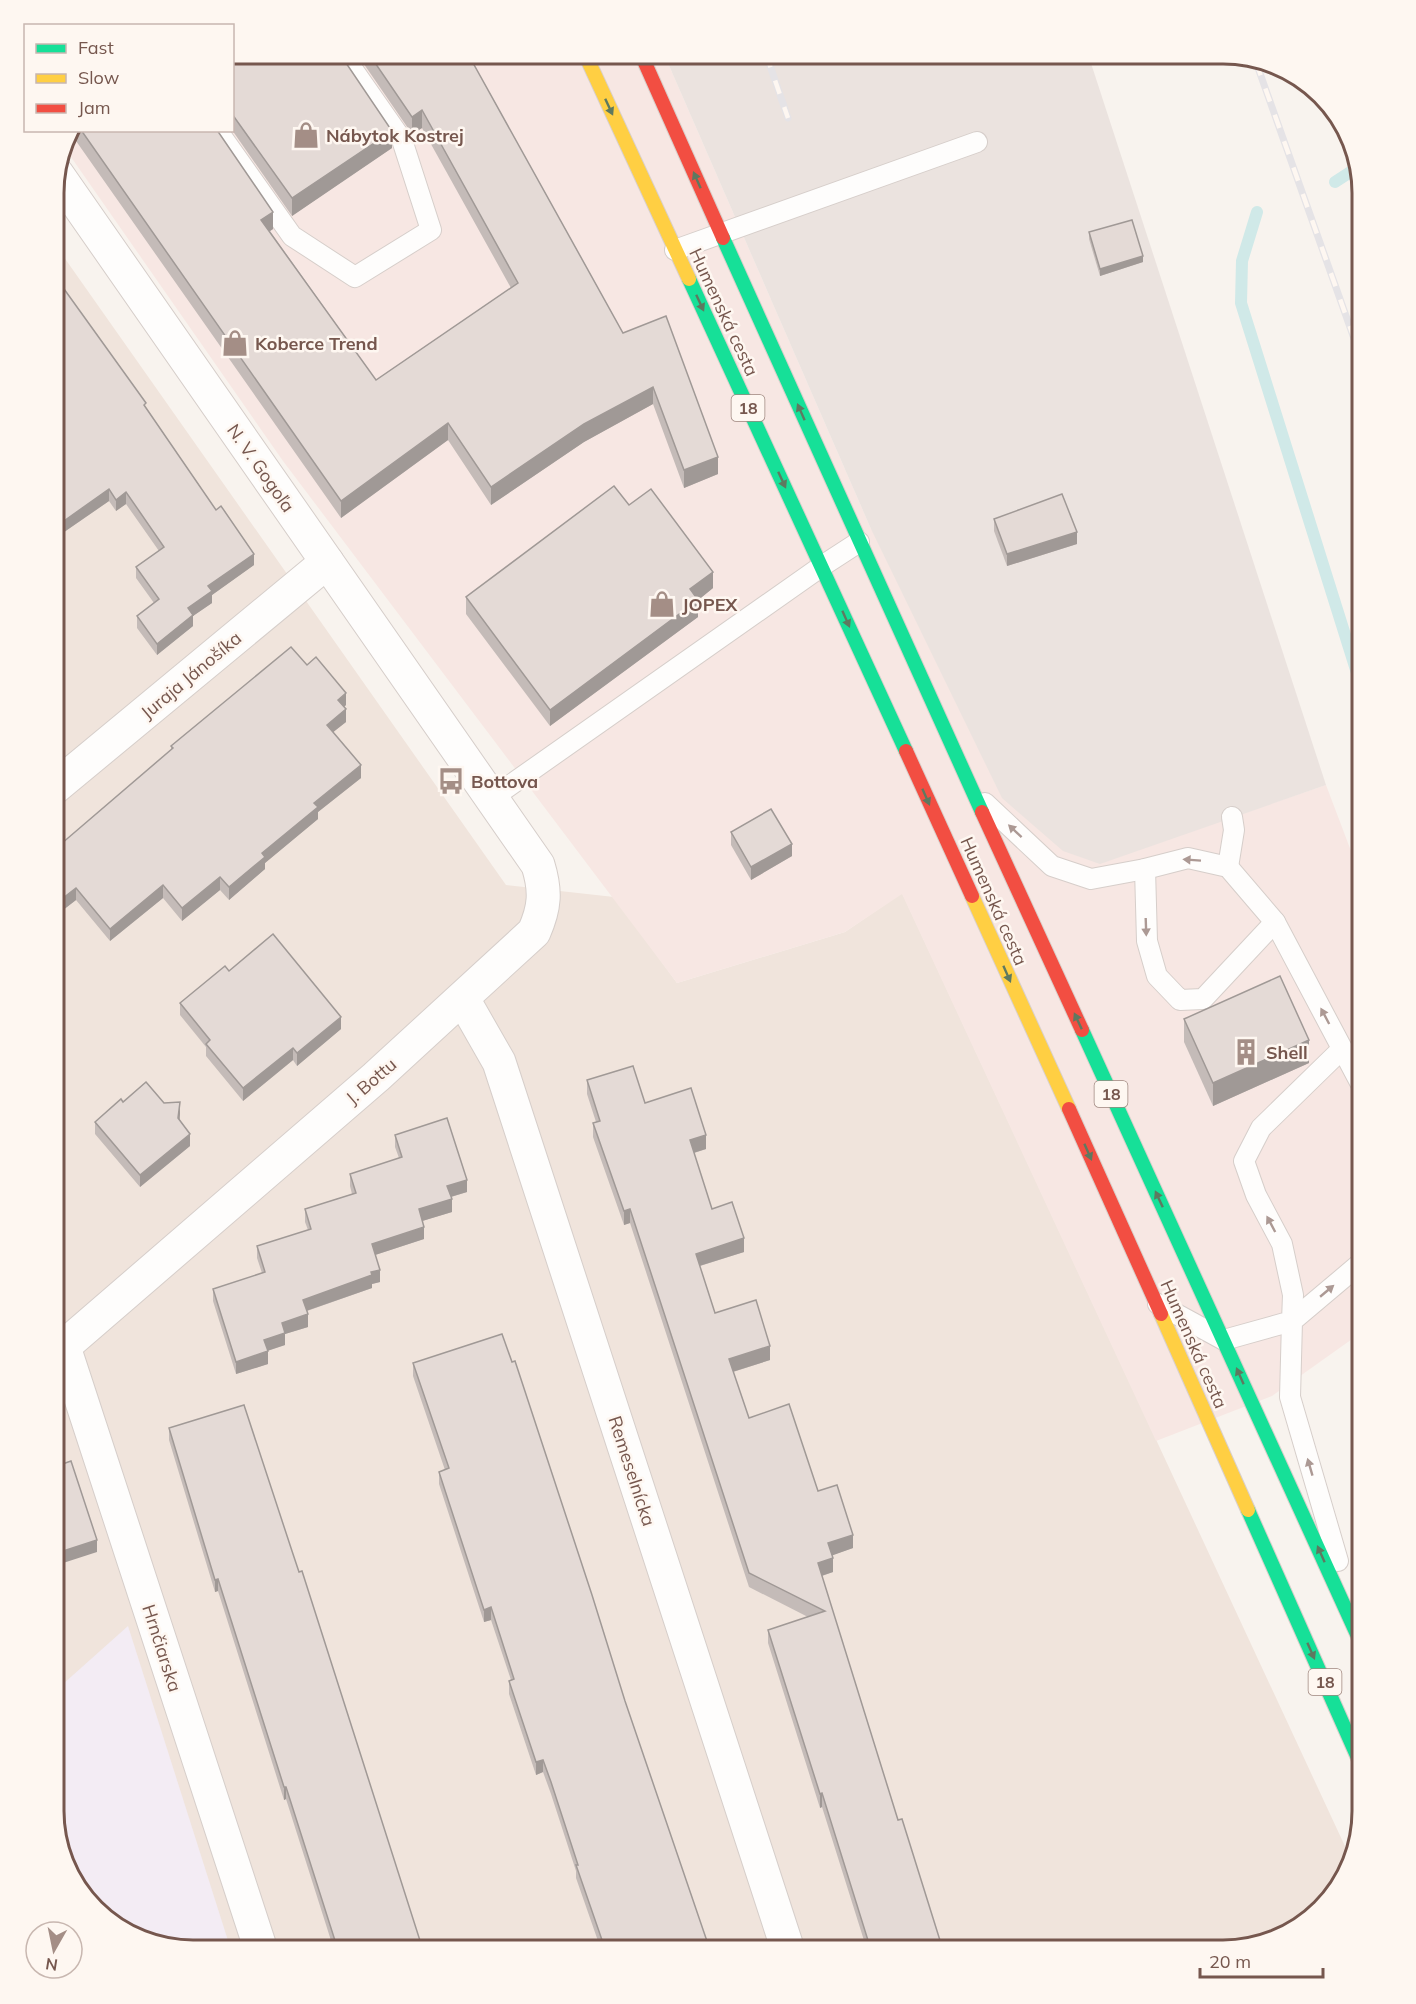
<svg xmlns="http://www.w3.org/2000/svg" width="1416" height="2004" font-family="Mulish,sans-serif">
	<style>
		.residential { fill: #f0e4dc }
		.commercial { fill: #f7e7e3 }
		.industrial { fill: #ebe3df }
		.education { fill: #f3ecf4 }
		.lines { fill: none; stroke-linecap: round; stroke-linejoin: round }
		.stream { stroke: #d0e9e8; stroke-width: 12 }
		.lane-casing { stroke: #d6ceca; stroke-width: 22 }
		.street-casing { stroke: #d6ceca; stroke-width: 35 }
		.fast-casing { stroke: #d9d0cb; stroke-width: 16 }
		.slow-casing { stroke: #d9d0cb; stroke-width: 16 }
		.jam-casing { stroke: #d9d0cb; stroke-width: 16 }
		.lane { stroke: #fefdfc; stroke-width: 20 }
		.street { stroke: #fefdfc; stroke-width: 33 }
		.fast { stroke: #16e098; stroke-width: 14 }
		.slow { stroke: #ffcf43; stroke-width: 14 }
		.jam { stroke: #f24e42; stroke-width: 14 }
		.rail-casing { stroke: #e5e3e6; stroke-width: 7 }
		.rail { stroke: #fef7f1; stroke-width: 4.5; stroke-dasharray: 14; stroke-linecap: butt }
		.wall { fill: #c4bbb8 }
		.shaded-wall { fill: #a09996 }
		.building { fill: #e4dad6; stroke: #a09996; stroke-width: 1.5 }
		.oneway { fill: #5e7960 }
		.oneway2 { fill: #ac9994 }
		.labels { text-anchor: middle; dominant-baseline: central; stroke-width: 5; stroke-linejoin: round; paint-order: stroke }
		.shield { fill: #fef7f1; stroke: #9f877f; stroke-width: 1.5 }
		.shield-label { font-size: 16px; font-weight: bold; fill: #76574e }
		.poi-label { font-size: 18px; font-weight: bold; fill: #76574e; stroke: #fef7f1; text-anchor: start }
		.street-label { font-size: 18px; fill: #76574e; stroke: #fef7f1 }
		.rim { fill: none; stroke: #76574e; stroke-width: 3 }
	</style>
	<rect width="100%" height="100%" fill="#f8f3ee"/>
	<!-- residential -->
	<polygon class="residential" points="54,243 506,885 614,897 677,983 845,932 902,893 1350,1857 1343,1881 1293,1931 1223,1950 184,1950 123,1931 73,1881 54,1811"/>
	<!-- commercial -->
	<polygon class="commercial" points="233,54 664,54 871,529 1232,817 1326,785 1362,880 1362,1332 1272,1396 1156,1441 902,894 845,932 677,983 283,461 64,147 69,131 232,130"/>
	<!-- industrial -->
	<polygon class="industrial" points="664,54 1088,54 1326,785 1100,864 1063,851 1002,798 871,529"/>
	<!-- education -->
	<polygon class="education" points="128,1626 231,1950 184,1950 123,1931 73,1881 54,1811 54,1692"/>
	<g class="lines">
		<!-- stream -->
		<g class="stream">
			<polyline points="1335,182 1355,169"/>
			<polyline points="1257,212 1242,261 1241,303 1362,689"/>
		</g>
		<defs>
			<g id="lane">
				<polyline points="217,130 292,236 355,277 431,230 402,140 342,54"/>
				<polyline points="675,250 977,142"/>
				<polyline points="492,798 822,566 859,542"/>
				<polyline points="985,803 1052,866 1091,879 1145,869 1188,858 1228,867 1275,922 1362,1086"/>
				<polyline points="1228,867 1234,830 1232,817"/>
				<polyline points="1145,869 1147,941 1157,976 1180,1000 1203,999 1275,922"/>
				<polyline points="1158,1304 1224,1340 1292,1321 1293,1295 1282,1244 1256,1195 1244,1161 1261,1128 1342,1049"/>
				<polyline points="1338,1561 1290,1397 1292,1321 1362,1262"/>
			</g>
			<g id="street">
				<polyline points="54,788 327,562"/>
				<polyline points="463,999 499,1062 788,1950"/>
				<polyline points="64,1347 261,1950"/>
				<path d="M54,1355L376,1077L534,932C545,907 546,891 538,865L57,174"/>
			</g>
			<g id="fast">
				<polyline points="723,238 982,812"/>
				<polyline points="689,279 906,751"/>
				<polyline points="1082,1030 1362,1645"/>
				<polyline points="1248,1510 1362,1767"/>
			</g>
			<g id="slow">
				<polyline points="585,54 689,279"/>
				<polyline points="972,896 1069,1109"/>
				<polyline points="1161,1314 1248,1510"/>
			</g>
			<g id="jam">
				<polyline points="641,54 723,238"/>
				<polyline points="906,751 972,896"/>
				<polyline points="982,812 1082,1030"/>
				<polyline points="1069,1109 1161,1314"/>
			</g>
		</defs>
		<!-- lane casing -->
		<use href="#lane" class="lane-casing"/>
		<!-- street casing -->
		<use href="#street" class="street-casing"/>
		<!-- fast casing -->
		<use href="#fast" class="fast-casing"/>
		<!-- slow casing -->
		<use href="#slow" class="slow-casing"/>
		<!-- jam casing -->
		<use href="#jam" class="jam-casing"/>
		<!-- lane -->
		<use href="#lane" class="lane"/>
		<!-- street -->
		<use href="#street" class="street"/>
		<!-- fast -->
		<use href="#fast" class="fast"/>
		<!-- slow -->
		<use href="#slow" class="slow"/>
		<!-- jam -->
		<use href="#jam" class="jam"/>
		<defs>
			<g id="rail">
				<polyline points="766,54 788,118"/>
				<polyline points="1256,62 1362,361"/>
			</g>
		</defs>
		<!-- rail casing -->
		<use href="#rail" class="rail-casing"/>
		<!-- rail -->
		<use href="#rail" class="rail"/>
	</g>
	<!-- wall -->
	<g class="wall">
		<polygon points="232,54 392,148 292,216 232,130"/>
		<polygon points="357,54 468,54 623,333 718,474 684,488 653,404 584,442 491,505 448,440 341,518 69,131 217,130 273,229 270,231 376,380 511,288 422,128 412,134"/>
		<polygon points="1089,232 1143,262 1100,276 1089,239"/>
		<polygon points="54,275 254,565 212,595 212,603 193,616 193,626 157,655 137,628 137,616 154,603 136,578 136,567 159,551 126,504 116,511 109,501 54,539"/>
		<polygon points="629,505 713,588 698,600 698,617 550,726 466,614 466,597"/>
		<polygon points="994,519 1077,544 1007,566 994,531"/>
		<polygon points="307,665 346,705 344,707 346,722 333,732 361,778 318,812 318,819 265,863 265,869 229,900 220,890 182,921 163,898 110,941 76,900 54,917 54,850 171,750 171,746"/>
		<polygon points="731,832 792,856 751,880 731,845"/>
		<polygon points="229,971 341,1029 297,1066 293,1060 243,1101 206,1056 206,1047 180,1015 180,1003"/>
		<polygon points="1184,1019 1309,1063 1213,1106 1184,1042"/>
		<polygon points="587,1080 645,1103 706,1149 694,1153 712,1209 744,1252 700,1266 715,1313 770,1360 733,1372 749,1418 818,1491 853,1548 832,1555 833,1572 822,1576 898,1820 943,1950 867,1950 822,1807 820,1808 768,1643 768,1630 808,1617 749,1587 630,1223 624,1225 593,1137 593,1123 596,1122 587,1094"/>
		<polygon points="123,1102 164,1103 180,1114 180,1120 190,1146 140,1187 95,1134 95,1122"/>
		<polygon points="395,1135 467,1192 451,1197 452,1212 422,1221 424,1239 375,1255 380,1282 372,1284 372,1288 307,1311 308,1327 285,1334 285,1345 267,1351 268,1364 236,1374 213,1301 213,1289 262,1273 257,1258 257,1246 308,1230 305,1222 305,1209 352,1194 350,1186 350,1174 399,1158 395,1147"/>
		<polygon points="413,1363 625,1701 710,1950 592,1950 592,1943 598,1941 576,1878 576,1871 551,1794 543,1772 536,1775 509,1694 509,1681 511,1680 491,1620 484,1622 439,1484 439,1472 445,1470 413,1376"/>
		<polygon points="169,1428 423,1950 334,1950 286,1799 284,1800 218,1591 215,1592 169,1440"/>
	</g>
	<!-- shaded-wall -->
	<g class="shaded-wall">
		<polygon points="422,110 422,128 412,134 412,117"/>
		<polygon points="392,131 392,148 292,216 292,198"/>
		<polygon points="273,212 273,229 261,237 261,220"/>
		<polygon points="1143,256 1143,262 1100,276 1100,269"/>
		<polygon points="653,387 653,404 584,442 491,505 491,487 584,424"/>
		<polygon points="448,423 448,440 341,518 341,501"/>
		<polygon points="718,457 718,474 684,488 684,470"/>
		<polygon points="109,489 109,501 54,539 54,528"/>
		<polygon points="126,492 126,504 116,511 116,500"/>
		<polygon points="1077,532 1077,544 1007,566 1007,554"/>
		<polygon points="254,554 254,565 212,595 212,603 193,616 193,626 157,655 157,644 208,586"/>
		<polygon points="713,572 713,588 691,606 698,600 698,617 550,726 550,710 690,589"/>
		<polygon points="346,693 346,705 338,712 338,700"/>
		<polygon points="346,709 346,722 327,737 327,725"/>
		<polygon points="361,765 361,778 318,812 318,819 265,863 265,869 229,900 229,887 262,853 314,803"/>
		<polygon points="792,844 792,856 751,880 751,867"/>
		<polygon points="220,877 220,890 182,921 182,908"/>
		<polygon points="163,885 163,898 110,941 110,929"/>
		<polygon points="76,888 76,900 54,917 54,905"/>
		<polygon points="55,943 55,956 54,957 54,944"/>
		<polygon points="341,1017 341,1029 297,1066 297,1053"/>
		<polygon points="1309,1040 1309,1063 1213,1106 1213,1083"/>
		<polygon points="293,1048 293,1060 243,1101 243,1088"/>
		<polygon points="180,1102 180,1114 178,1130 178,1118"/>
		<polygon points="190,1134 190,1146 140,1187 140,1175"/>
		<polygon points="706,1135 706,1149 690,1154 690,1140"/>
		<polygon points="467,1180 467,1192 447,1198 447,1186"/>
		<polygon points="452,1199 452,1212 419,1222 419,1209"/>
		<polygon points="630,1209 630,1223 624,1225 624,1211"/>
		<polygon points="424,1227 424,1239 372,1256 372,1244"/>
		<polygon points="744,1238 744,1252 696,1267 696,1254"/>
		<polygon points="380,1270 380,1282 372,1284 372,1288 303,1312 303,1300 371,1272"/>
		<polygon points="308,1314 308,1327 285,1334 285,1345 264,1352 264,1340 282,1323"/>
		<polygon points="770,1346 770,1360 729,1373 729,1359"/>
		<polygon points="268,1351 268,1364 236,1374 236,1362"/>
		<polygon points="853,1535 853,1548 828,1557 828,1543"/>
		<polygon points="97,1540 97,1552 60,1564 60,1552"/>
		<polygon points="833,1558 833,1572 818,1577 818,1563"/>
		<polygon points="64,1566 64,1578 54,1582 54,1570"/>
		<polygon points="218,1579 218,1591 215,1592 215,1580"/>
		<polygon points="491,1607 491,1620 484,1622 484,1610"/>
		<polygon points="543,1760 543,1772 536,1775 536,1762"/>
		<polygon points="284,1787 286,1787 286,1799 284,1800"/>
		<polygon points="822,1793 822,1807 820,1808 820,1794"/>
	</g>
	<!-- building -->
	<g class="building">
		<polygon points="232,54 340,54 392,131 292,198 232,114"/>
		<polygon points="369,54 468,54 623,333 666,316 718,457 684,470 653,387 584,424 491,487 448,423 341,501 81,130 217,130 273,212 261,220 376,380 518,283 422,110 412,117"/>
		<polygon points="1132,220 1143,256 1100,269 1089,232"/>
		<polygon points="54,275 146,403 144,405 216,510 221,506 254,554 208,586 212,591 188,608 193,615 157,644 137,616 159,599 136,567 164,547 126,492 116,500 109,489 54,528"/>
		<polygon points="614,486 629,505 651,489 713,572 690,589 698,600 550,710 466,597"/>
		<polygon points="1062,494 1077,532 1007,554 994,519"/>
		<polygon points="291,647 307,665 316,657 346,693 338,700 346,709 327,725 361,765 314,803 318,807 262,853 265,857 229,887 220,877 182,908 163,885 110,929 76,888 54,905 54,850 173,748 171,746"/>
		<polygon points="771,809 792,844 751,867 731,832"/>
		<polygon points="273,934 341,1017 297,1053 293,1048 243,1088 206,1044 210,1040 180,1003 225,966 229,971"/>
		<polygon points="1280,976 1309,1040 1213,1083 1184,1019"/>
		<polygon points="633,1066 645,1103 691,1088 706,1135 690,1140 712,1209 732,1202 744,1238 696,1254 715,1313 756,1300 770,1346 729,1359 749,1418 789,1404 818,1491 837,1485 853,1535 828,1543 833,1558 818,1563 898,1820 902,1819 943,1950 871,1950 822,1793 820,1794 768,1630 825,1611 749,1573 630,1209 624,1211 593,1123 600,1121 587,1080"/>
		<polygon points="146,1082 164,1103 180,1102 178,1118 190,1134 140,1175 95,1122 121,1099 123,1102"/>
		<polygon points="447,1118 467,1180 447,1186 452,1199 419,1209 424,1227 372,1244 380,1270 371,1272 372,1275 303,1300 308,1314 282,1323 285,1333 264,1340 268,1351 236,1362 213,1289 265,1272 257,1246 311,1229 305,1209 356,1193 350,1174 402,1157 395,1135"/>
		<polygon points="502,1334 512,1362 515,1361 592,1595 625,1701 710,1950 594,1950 592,1943 602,1940 576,1865 578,1865 551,1782 543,1760 536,1762 509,1681 514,1679 491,1607 484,1610 439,1472 449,1468 413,1363"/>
		<polygon points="244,1405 292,1551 299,1572 302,1571 423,1950 338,1950 286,1787 284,1787 218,1579 215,1580 169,1428"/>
		<polygon points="71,1461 97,1540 60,1552 64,1566 54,1570 54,1467"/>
	</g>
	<!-- one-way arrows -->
	<defs><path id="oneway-solid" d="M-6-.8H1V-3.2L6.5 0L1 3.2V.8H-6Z" transform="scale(1.5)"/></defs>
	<g class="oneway">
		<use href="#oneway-solid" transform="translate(609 107) rotate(65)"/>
		<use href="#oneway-solid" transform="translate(697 180) rotate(-114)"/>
		<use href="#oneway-solid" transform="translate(700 303) rotate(65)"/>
		<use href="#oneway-solid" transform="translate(801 412) rotate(-114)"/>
		<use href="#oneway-solid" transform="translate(782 480) rotate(65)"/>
		<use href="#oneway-solid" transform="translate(846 619) rotate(66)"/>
		<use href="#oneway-solid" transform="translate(926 797) rotate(66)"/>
		<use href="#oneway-solid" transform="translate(1007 974) rotate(66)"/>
		<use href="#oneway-solid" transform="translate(1078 1021) rotate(-115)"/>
		<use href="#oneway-solid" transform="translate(1088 1152) rotate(66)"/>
		<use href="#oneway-solid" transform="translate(1159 1199) rotate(-115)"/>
		<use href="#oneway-solid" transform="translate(1240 1376) rotate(-114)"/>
		<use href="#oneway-solid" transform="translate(1321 1554) rotate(-114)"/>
		<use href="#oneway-solid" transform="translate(1311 1651) rotate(66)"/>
	</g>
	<g class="oneway2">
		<use href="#oneway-solid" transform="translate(1015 831) rotate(-137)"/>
		<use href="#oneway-solid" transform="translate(1192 860) rotate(-176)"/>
		<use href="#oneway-solid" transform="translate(1146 927) rotate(88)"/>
		<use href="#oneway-solid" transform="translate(1325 1016) rotate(-118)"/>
		<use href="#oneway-solid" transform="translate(1271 1224) rotate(-118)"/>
		<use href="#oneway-solid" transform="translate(1327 1291) rotate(-40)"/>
		<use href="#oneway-solid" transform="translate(1310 1467) rotate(-106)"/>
	</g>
	<!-- icons -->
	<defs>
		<symbol id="shop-bare" viewBox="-9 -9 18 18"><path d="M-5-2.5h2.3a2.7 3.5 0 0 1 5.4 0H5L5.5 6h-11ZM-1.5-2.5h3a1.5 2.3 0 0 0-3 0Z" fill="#a48e86" stroke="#fef7f1" stroke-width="2.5" paint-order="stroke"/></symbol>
		<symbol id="bus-bare" viewBox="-9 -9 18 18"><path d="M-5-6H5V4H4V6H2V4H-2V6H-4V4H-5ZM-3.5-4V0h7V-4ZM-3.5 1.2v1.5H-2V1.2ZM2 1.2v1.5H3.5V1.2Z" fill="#a48e86" stroke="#fef7f1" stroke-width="2.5" paint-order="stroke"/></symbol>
		<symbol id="building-bare" viewBox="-9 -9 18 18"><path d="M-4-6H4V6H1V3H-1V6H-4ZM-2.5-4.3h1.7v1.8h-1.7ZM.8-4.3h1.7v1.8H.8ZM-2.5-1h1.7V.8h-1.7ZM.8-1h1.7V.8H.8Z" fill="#a48e86" stroke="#fef7f1" stroke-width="2.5" paint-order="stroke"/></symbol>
	</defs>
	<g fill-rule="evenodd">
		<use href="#shop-bare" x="287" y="116" width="38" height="38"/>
		<use href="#shop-bare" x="216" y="324" width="38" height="38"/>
		<use href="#shop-bare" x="643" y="585" width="38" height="38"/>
		<use href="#bus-bare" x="432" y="762" width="38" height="38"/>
		<use href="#building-bare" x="1227" y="1033" width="38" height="38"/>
	</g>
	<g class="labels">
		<!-- shield labels -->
		<g class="shield">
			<rect x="731.5" y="395" width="33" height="26" rx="4.5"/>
			<rect x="1094.5" y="1081" width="33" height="26" rx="4.5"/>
			<rect x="1308.5" y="1669" width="33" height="26" rx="4.5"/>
		</g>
		<g class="shield-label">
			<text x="748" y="408">18</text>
			<text x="1111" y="1094">18</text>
			<text x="1325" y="1682">18</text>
		</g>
		<!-- poi labels -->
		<g class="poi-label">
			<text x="326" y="135">Nábytok Kostrej</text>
			<text x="255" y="343">Koberce Trend</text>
			<text x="682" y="604">JOPEX</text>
			<text x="471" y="781">Bottova</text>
			<text x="1266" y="1052">Shell</text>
		</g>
		<!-- street labels -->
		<g class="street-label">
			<text transform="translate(724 312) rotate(65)">Humenská cesta</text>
			<text transform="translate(261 468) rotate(55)">N. V. Gogoľa</text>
			<text transform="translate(191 675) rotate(-40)">Juraja Jánošíka</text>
			<text transform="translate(994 901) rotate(66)">Humenská cesta</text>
			<text transform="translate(371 1081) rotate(-41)">J. Bottu</text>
			<text transform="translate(1194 1344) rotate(66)">Humenská cesta</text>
			<text transform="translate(632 1471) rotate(72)">Remeselnícka</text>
			<text transform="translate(162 1648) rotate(72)">Hrnčiarska</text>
		</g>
	</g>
	<!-- crop -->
	<path d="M0 0H1416V2004H0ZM193 64H1223A129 129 0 0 1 1352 193V1811A129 129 0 0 1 1223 1940H193A129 129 0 0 1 64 1811V193A129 129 0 0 1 193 64Z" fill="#fef7f1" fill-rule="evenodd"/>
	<path class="rim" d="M193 64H1223A129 129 0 0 1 1352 193V1811A129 129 0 0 1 1223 1940H193A129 129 0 0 1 64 1811V193A129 129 0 0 1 193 64Z"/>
	<!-- legend -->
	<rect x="24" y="24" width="210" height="108" fill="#fef7f1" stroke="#c8b7b0" stroke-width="1.5"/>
	<rect x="36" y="44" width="30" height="9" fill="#16e098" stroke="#c8b7b0" stroke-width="1.5"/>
	<text x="78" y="54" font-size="18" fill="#76574e">Fast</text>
	<rect x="36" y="74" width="30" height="9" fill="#ffcf43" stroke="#c8b7b0" stroke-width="1.5"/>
	<text x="78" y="84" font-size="18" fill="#76574e">Slow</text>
	<rect x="36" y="104" width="30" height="9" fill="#f24e42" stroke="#c8b7b0" stroke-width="1.5"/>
	<text x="78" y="114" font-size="18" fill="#76574e">Jam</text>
	<!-- north arrow -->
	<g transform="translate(54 1950) rotate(189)"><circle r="28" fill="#fef7f1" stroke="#c8b7b0" stroke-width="1.5"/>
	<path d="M0-4.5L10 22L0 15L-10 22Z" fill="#a48e86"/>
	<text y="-9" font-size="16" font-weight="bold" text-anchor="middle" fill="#76574e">N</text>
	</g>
	<!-- scale -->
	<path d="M1200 1968v9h123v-9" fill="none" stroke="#76574e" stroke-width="3"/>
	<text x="1209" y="1968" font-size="18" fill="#76574e" stroke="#fef7f1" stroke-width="4.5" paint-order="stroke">20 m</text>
</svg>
